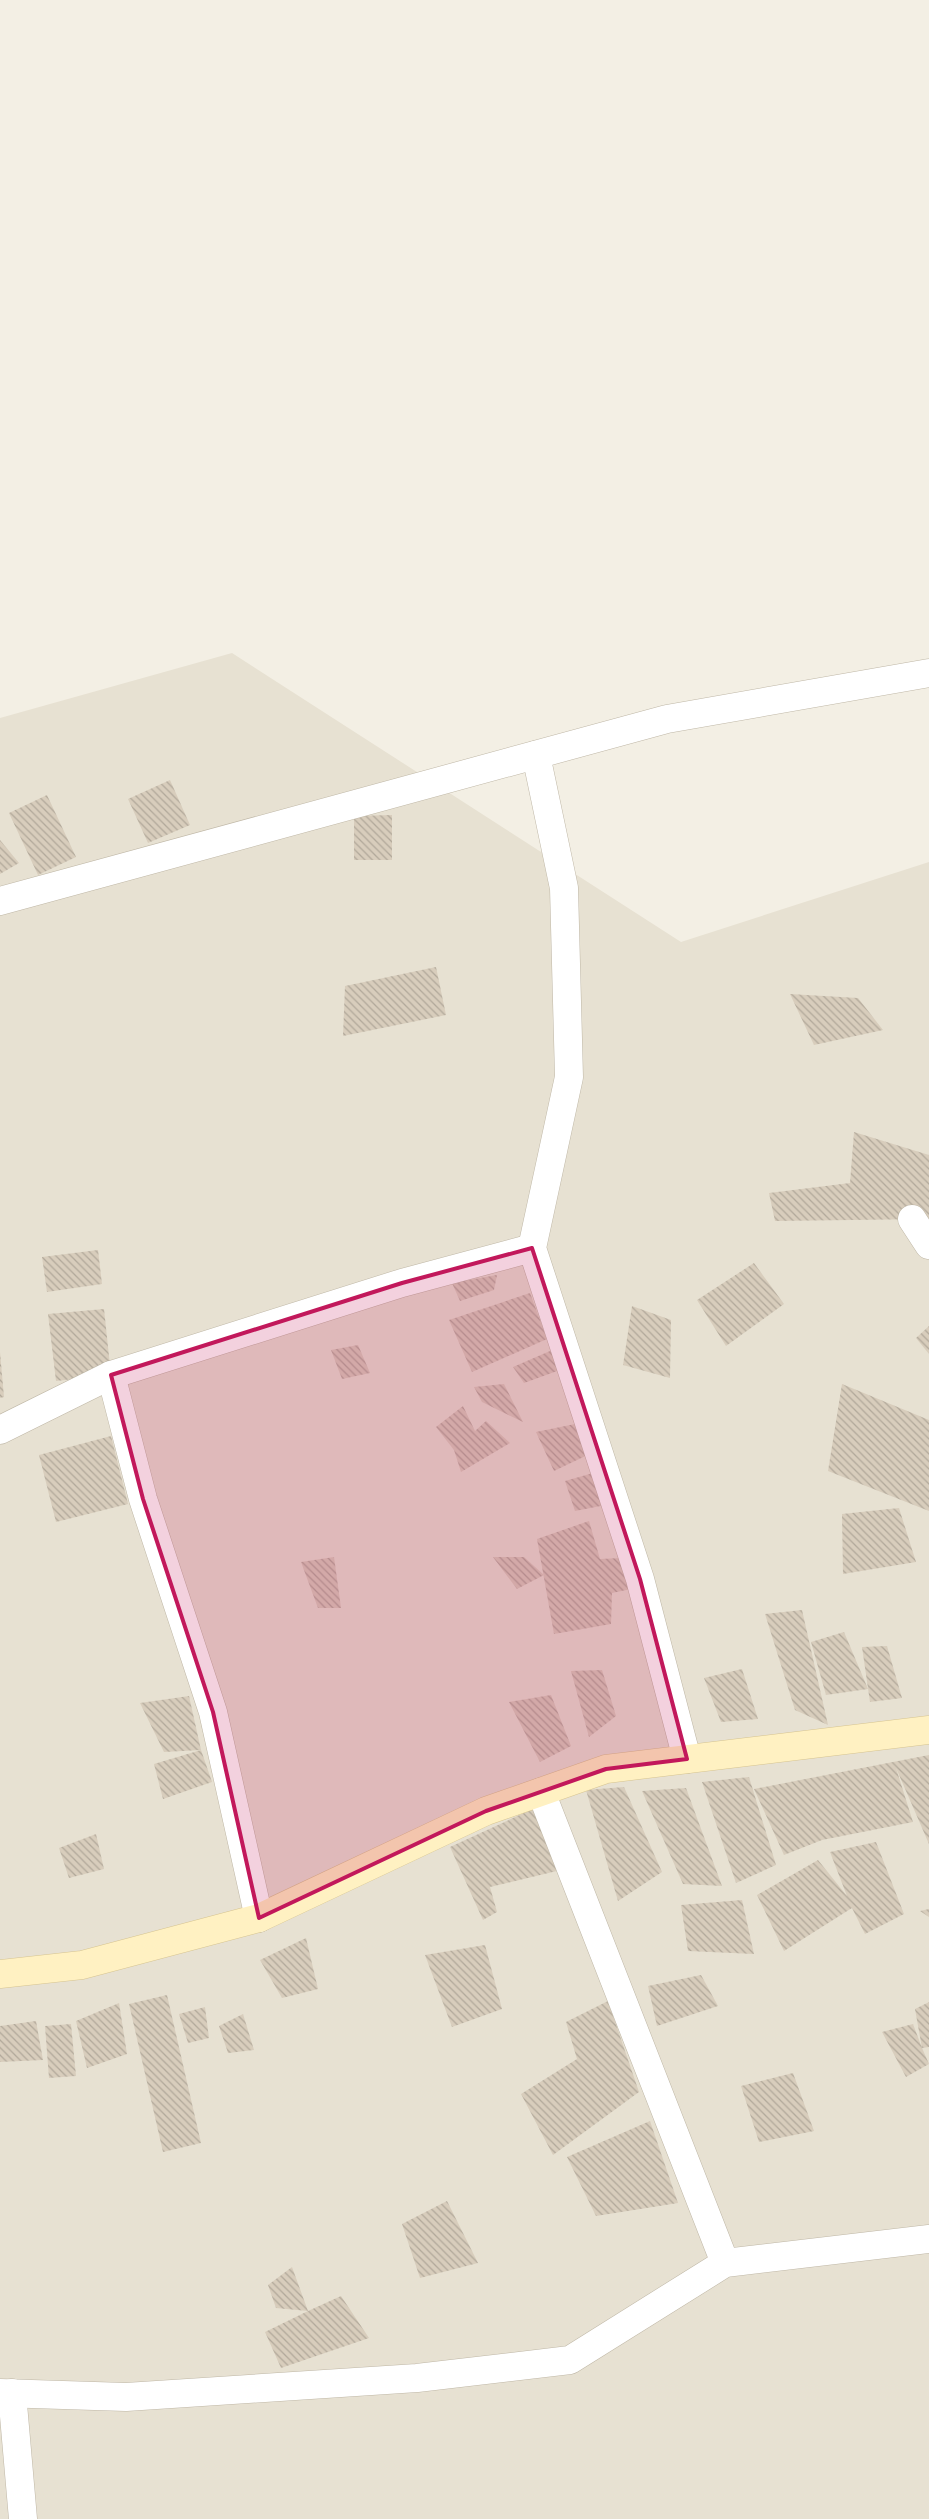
<svg xmlns="http://www.w3.org/2000/svg" width="929" height="2519" font-family="'Roboto Condensed',sans-serif">
	<style>
		.residential { fill: #e7e1d2 }
		.building { fill: url(#building-back-hatch) }
		.lines { fill: none; stroke-linecap: round; stroke-linejoin: round }
		.minor-casing { stroke: #bfb7a6; stroke-width: 29 }
		.secondary-casing { stroke: #d6c491; stroke-width: 29 }
		.minor { stroke: #fff; stroke-width: 28 }
		.secondary { stroke: #fff1c2; stroke-width: 28 }
		.marked { fill: #c2185b; fill-opacity: 0.2; stroke: #c2185b; stroke-width: 4; stroke-linejoin: round }
	</style>
	<defs>
		<pattern id="building-back-hatch" width="6" height="6" patternUnits="userSpaceOnUse" patternTransform="scale(1.25)"><rect width="6" height="6" fill="#d8cdbc"/><path d="M-1 5l2 2M0 0l6 6M5-1l2 2" fill="none" stroke="#b1a89a"/></pattern>
	</defs>
	<rect width="100%" height="100%" fill="#f3efe4"/>
	<!-- residential -->
	<polygon class="residential" points="232,653 681,942 929,862 929,2519 0,2519 0,718"/>
	<!-- building -->
	<g class="building">
		<polygon points="170,780 190,825 148,843 128,799"/>
		<polygon points="47,795 76,857 38,875 9,813"/>
		<polygon points="392,815 392,860 354,860 354,816"/>
		<polygon points="0,840 19,863 0,874"/>
		<polygon points="436,967 446,1015 343,1036 345,986"/>
		<polygon points="790,994 858,998 883,1030 814,1045"/>
		<polygon points="854,1132 929,1155 929,1219 775,1221 769,1193 850,1183"/>
		<polygon points="98,1250 102,1284 47,1292 42,1257"/>
		<polygon points="754,1263 784,1304 726,1346 697,1300"/>
		<polygon points="497,1275 494,1290 460,1301 452,1283"/>
		<polygon points="530,1293 547,1339 472,1372 449,1320"/>
		<polygon points="632,1306 671,1320 670,1378 623,1365"/>
		<polygon points="104,1309 111,1375 56,1381 48,1314"/>
		<polygon points="929,1326 929,1354 916,1338"/>
		<polygon points="358,1345 370,1373 342,1379 331,1350"/>
		<polygon points="550,1351 571,1366 524,1383 513,1367"/>
		<polygon points="0,1352 4,1397 0,1398"/>
		<polygon points="504,1384 523,1422 482,1402 474,1387"/>
		<polygon points="842,1384 929,1420 929,1511 828,1471"/>
		<polygon points="463,1406 475,1431 486,1421 510,1443 461,1472 454,1450 436,1427"/>
		<polygon points="575,1424 598,1450 554,1471 536,1432"/>
		<polygon points="111,1436 128,1504 56,1522 39,1455"/>
		<polygon points="593,1473 616,1503 575,1511 565,1481"/>
		<polygon points="899,1508 916,1562 843,1574 842,1514"/>
		<polygon points="589,1521 600,1559 621,1558 631,1589 612,1593 611,1624 554,1634 537,1539"/>
		<polygon points="334,1557 341,1608 318,1608 301,1562"/>
		<polygon points="493,1557 524,1557 544,1575 517,1589"/>
		<polygon points="802,1610 828,1725 795,1710 765,1614"/>
		<polygon points="844,1632 868,1689 826,1695 811,1642"/>
		<polygon points="887,1646 902,1698 870,1702 862,1647"/>
		<polygon points="742,1669 758,1719 721,1722 704,1678"/>
		<polygon points="602,1670 616,1716 589,1737 571,1671"/>
		<polygon points="551,1695 571,1746 540,1762 509,1702"/>
		<polygon points="189,1696 201,1750 164,1752 140,1703"/>
		<polygon points="201,1750 212,1782 163,1799 154,1764"/>
		<polygon points="929,1755 929,1844 896,1768 913,1822 822,1840 784,1855 754,1789"/>
		<polygon points="749,1777 776,1865 736,1883 702,1782"/>
		<polygon points="624,1787 662,1872 618,1901 586,1790"/>
		<polygon points="686,1788 722,1886 683,1884 642,1791"/>
		<polygon points="537,1807 561,1870 490,1887 497,1912 483,1920 450,1847"/>
		<polygon points="96,1834 104,1869 69,1878 59,1848"/>
		<polygon points="876,1842 904,1914 865,1934 852,1908 784,1951 757,1895 818,1860 847,1896 830,1852"/>
		<polygon points="742,1900 754,1954 688,1951 681,1905"/>
		<polygon points="929,1909 929,1917 920,1911"/>
		<polygon points="306,1938 318,1989 282,1998 260,1960"/>
		<polygon points="485,1945 502,2009 452,2027 425,1955"/>
		<polygon points="701,1975 718,2006 657,2026 648,1986"/>
		<polygon points="167,1995 201,2143 163,2152 129,2004"/>
		<polygon points="608,2001 639,2092 553,2155 521,2094 577,2059 566,2022"/>
		<polygon points="929,2002 929,2047 922,2048 929,2064 906,2077 882,2032 913,2024 922,2048 915,2009"/>
		<polygon points="119,2003 127,2054 87,2068 76,2021"/>
		<polygon points="205,2007 209,2038 188,2043 179,2014"/>
		<polygon points="243,2014 254,2050 228,2053 219,2026"/>
		<polygon points="36,2021 43,2060 0,2062 0,2026"/>
		<polygon points="71,2024 76,2076 49,2078 45,2026"/>
		<polygon points="793,2073 814,2131 759,2142 741,2086"/>
		<polygon points="650,2121 678,2203 596,2216 567,2157"/>
		<polygon points="447,2201 478,2263 420,2278 402,2224"/>
		<polygon points="292,2267 308,2311 341,2296 369,2338 281,2368 265,2332 308,2311 276,2308 268,2285"/>
	</g>
	<g class="lines">
		<defs>
			<g id="minor">
				<polyline points="536,755 564,888 569,1077 532,1248 640,1579 687,1759"/>
				<polyline points="0,901 667,719 929,673"/>
				<polyline points="912,1219 929,1245"/>
				<polyline points="111,1375 143,1499 213,1712 259,1918"/>
				<polyline points="0,1430 111,1375 402,1283 532,1248"/>
				<polyline points="541,1792 725,2263"/>
				<polyline points="0,2393 126,2397 417,2378 570,2360 725,2263 929,2239"/>
				<polyline points="12,2393 23,2519"/>
			</g>
			<polyline id="secondary" points="0,1974 82,1965 259,1918 486,1811 606,1769 929,1730"/>
		</defs>
		<!-- minor casing -->
		<use href="#minor" class="minor-casing"/>
		<!-- secondary casing -->
		<use href="#secondary" class="secondary-casing"/>
		<!-- minor -->
		<use href="#minor" class="minor"/>
		<!-- secondary -->
		<use href="#secondary" class="secondary"/>
	</g>
	<!-- marked area -->
	<path class="marked" d="M532,1248L640,1579L687,1759L606,1769L486,1811L259,1918L213,1712L143,1499L111,1375L402,1283Z"/>
</svg>
